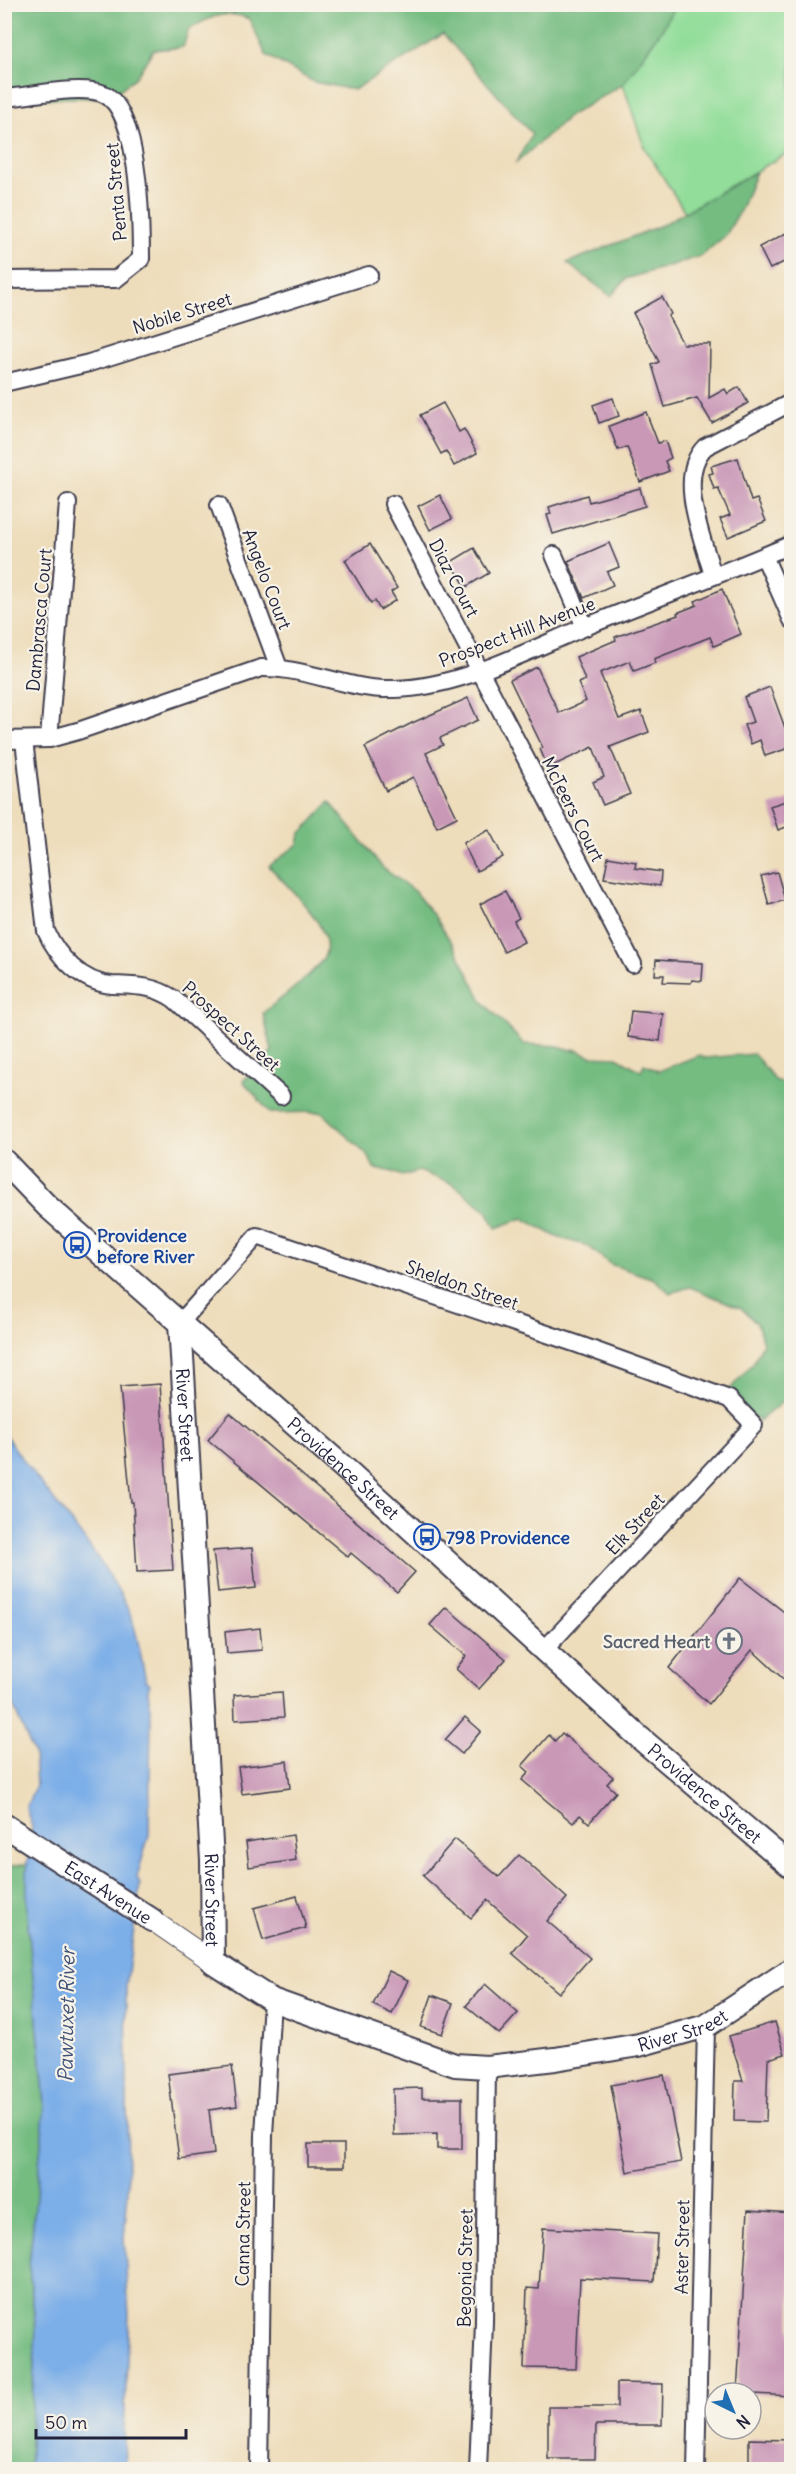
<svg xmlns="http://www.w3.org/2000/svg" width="796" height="2474" font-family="Delius,sans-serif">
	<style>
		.green { fill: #91dd99; stroke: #5a806a; stroke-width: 1.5 }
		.forest { fill: #74bc81; stroke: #4b6f5e; stroke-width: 1.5 }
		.water { fill: #7baee8; stroke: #4e6892; stroke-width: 1.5 }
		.building { fill: #c998b7 }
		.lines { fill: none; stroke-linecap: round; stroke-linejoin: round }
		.minor-casing { stroke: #413e4e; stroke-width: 20 }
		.tertiary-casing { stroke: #413e4e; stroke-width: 22 }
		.secondary-casing { stroke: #413e4e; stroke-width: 26 }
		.minor { stroke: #fff; stroke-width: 16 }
		.tertiary { stroke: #fff; stroke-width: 20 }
		.secondary { stroke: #fff; stroke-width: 22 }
		.labels { text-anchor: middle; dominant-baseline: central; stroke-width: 4.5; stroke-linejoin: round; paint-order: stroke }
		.street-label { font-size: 18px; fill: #22223b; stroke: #f7f3e8 }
		.transit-label { font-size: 18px; font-weight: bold; fill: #164399; stroke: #f7f3e8; text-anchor: start }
		.worship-label { font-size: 18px; font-weight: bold; fill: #5b616d; stroke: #f7f3e8; text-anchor: end }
		.water-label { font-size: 20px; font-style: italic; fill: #415378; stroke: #f7f3e8 }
	</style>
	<rect width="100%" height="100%" fill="#f7f3e8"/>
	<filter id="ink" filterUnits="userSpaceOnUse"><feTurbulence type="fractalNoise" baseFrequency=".0167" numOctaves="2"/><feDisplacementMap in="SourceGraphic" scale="12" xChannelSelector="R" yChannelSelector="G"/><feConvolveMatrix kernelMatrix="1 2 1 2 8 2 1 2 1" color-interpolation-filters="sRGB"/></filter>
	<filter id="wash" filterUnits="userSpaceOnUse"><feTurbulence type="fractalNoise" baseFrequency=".008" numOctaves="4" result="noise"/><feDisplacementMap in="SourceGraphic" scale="24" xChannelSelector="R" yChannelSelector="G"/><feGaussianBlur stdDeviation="1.35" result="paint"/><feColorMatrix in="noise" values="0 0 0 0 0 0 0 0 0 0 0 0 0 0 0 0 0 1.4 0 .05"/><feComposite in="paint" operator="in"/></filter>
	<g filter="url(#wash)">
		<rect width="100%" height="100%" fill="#edb"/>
		<!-- green -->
		<polygon class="green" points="675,5 791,5 791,151 685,212 644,147 623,84 663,28"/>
		<!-- forest -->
		<g class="forest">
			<path d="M5,5H675L663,28L623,84L569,116L515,164L532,134L443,34L354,90L314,82L266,55L249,19C225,9 210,17 189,29L183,47L153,50L137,76L111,97L5,100Z"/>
			<polygon points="756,172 741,209 726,235 701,256 626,279 611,296 567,263 662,225"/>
			<path d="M330,802L383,868L414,891L435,917L455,948L483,1002L524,1044L558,1046L575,1051L574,1049L591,1056L617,1057L641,1071L644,1064L659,1071L699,1055L705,1058L754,1054L775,1080L791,1086V1395L759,1421L724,1396L754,1362L763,1343L757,1323L741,1308L690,1287L670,1293L654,1279L610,1264L588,1246L557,1237L523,1218L496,1228L487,1211L453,1184L419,1171L402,1176L390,1171L374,1169L369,1157L322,1112L270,1113L243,1081L272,1051L263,1013C282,997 307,980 322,960C343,934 285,885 269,866L298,844L300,834Z"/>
			<polygon points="27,1864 27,1913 45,2104 29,2268 36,2329 29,2469 5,2470 4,1867"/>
		</g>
		<!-- water -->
		<path class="water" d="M4,1433C44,1493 96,1544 128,1609C138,1630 140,1657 146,1680L150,1684L148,1690L151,1718L149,1835L137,1877L140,1885L126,1987L128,2193L124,2238L129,2314L124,2433L125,2469H29L36,2329L29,2268L45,2104L27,1912V1864L32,1827L26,1808L36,1785L34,1754L5,1687Z"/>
		<g id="blocks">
			<!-- building -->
			<g class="building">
				<polygon points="792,230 792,258 770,269 759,247"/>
				<polygon points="662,297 671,314 668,316 683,344 710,344 709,398 725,389 728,394 739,387 748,403 712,423 697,398 665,407 652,365 659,362 633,313"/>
				<polygon points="613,398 619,416 599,423 593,405"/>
				<polygon points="443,403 459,432 464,429 477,453 454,466 446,451 441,454 420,415"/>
				<polygon points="646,412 658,443 665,441 671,458 665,461 669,471 640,482 627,447 618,450 609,426"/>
				<polygon points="738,458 751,501 757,499 766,521 728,537 720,519 730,515 718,488 714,489 709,474 713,473 711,466"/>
				<polygon points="640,488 645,506 553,534 547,515 551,514 549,507 587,495 589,502"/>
				<polygon points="440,495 452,519 430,530 418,506"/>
				<polygon points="609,543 619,567 607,572 613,585 584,598 568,561"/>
				<polygon points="370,544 397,588 391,592 396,600 380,610 375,601 371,603 345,560"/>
				<polygon points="474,548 489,573 466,587 451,562"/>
				<polygon points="722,589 741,634 714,646 710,637 654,659 655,663 634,671 630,661 600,673 619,719 641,711 649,732 610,747 630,794 603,805 593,782 604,777 593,747 548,768 540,749 543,748 510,680 537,667 559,713 586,701 578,683 585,680 576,657 616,640 615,637 678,615 677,613 697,605 695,601"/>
				<polygon points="770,687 792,747 765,756 760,740 751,744 744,725 753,722 744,697"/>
				<polygon points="468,698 478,720 440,738 443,745 426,753 457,817 437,827 413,777 386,791 365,747 412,723"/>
				<polygon points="792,799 792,825 778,830 770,806"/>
				<polygon points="489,830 503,857 477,871 463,843"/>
				<polygon points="608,857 636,862 635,868 661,872 660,886 604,878"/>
				<polygon points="777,872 785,900 769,905 761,876"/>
				<polygon points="505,891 519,918 514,921 524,942 504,952 480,904"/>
				<polygon points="656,960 703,963 702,981 692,980 691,983 663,982 664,975 655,975"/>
				<polygon points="631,1011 663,1014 660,1041 628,1037"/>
				<polygon points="160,1384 173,1570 137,1572 133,1502 131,1502 120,1387"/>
				<polygon points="230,1413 415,1572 397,1592 351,1553 348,1557 208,1440"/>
				<polygon points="252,1548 256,1588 218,1592 213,1551"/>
				<polygon points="740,1578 792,1618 792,1687 752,1650 709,1704 669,1668"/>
				<polygon points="446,1607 506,1659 479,1689 456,1669 466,1656 430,1625"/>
				<polygon points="260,1628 262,1650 227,1653 225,1632"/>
				<polygon points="282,1692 284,1717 235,1720 234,1695"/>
				<polygon points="465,1717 481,1731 462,1754 445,1740"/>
				<polygon points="562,1733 613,1777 607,1784 616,1792 589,1823 580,1815 573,1823 522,1780 529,1772 522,1766 549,1735 555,1741"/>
				<polygon points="287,1761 290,1788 242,1794 238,1767"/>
				<polygon points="293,1835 296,1860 249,1867 246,1842"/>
				<polygon points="455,1839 499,1877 519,1855 567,1898 547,1921 590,1958 559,1993 512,1953 527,1935 487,1900 471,1918 423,1876"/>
				<polygon points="297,1896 306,1928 263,1940 254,1908"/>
				<polygon points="389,1971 408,1980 392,2014 373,2005"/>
				<polygon points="485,1984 518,2013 499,2034 466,2006"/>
				<polygon points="432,1995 453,2003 442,2034 421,2027"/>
				<polygon points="775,2022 785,2054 768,2059 766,2122 734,2121 735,2081 743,2081 729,2036"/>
				<polygon points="232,2066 237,2106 209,2110 214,2154 179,2159 168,2074"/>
				<polygon points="664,2075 681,2162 627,2172 611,2085"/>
				<polygon points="422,2088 422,2098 462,2098 462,2149 437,2149 437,2134 394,2135 393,2089"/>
				<rect x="308" y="2144" width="36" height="23"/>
				<polygon points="748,2210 792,2213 790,2396 737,2393"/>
				<polygon points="543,2228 657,2234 654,2282 580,2278 576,2369 524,2368 527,2288 539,2289"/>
				<polygon points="617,2383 663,2384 662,2425 596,2425 595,2459 548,2459 548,2407 617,2407"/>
				<polygon points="749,2439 792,2440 792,2469 749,2469"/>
			</g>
		</g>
	</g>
	<g filter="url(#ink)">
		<use href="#blocks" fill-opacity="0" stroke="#413e4e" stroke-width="1.5"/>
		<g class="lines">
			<defs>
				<g id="minor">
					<path d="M4,98C31,96 81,84 104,94C140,111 141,223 141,259L116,279L4,280"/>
					<polyline points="4,383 89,363 369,275"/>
					<polyline points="393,504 633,964"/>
					<polyline points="219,505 279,668"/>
					<polyline points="554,555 585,627"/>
					<polyline points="764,556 792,620"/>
					<path d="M713,576C704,540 675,477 705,447L792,402"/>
					<polyline points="49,739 68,503"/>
					<path d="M4,740L49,739L78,731L261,668C307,667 349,691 395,689C458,688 527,651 585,627C653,599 723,574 792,544"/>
					<path d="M24,740L46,931C57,956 82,983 112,985C136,986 153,985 174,999L281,1096"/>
					<polyline points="180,1323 257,1236 577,1344 729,1399 754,1425 544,1650"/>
					<polyline points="259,2470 264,2135 272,2000"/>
					<polyline points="478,2470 484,2322 487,2067"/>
					<polyline points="696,2470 706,2026"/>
				</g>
				<polyline id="tertiary" points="152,1920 213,1962"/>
				<g id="secondary">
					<path id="s1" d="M4,1161L47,1206L351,1474L640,1738L792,1867"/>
					<path id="s2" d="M180,1323L212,1860L213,1962L272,2000L455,2065L487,2067L555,2059L639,2045L706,2026L792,1969"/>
					<path id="s3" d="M4,1825L152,1920"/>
				</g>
			</defs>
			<!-- minor casing -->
			<use href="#minor" class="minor-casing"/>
			<!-- tertiary casing -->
			<use href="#tertiary" class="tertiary-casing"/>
			<!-- secondary casing -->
			<use href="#secondary" class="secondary-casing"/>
			<!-- minor -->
			<use href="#minor" class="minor"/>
			<!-- tertiary -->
			<use href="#tertiary" class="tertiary"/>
			<!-- secondary -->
			<use href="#secondary" class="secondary"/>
		</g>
	</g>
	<!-- icons -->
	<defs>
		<symbol id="bus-ring" viewBox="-11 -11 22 22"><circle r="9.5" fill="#f7f3e8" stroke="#1a4fb4" stroke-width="1.5"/><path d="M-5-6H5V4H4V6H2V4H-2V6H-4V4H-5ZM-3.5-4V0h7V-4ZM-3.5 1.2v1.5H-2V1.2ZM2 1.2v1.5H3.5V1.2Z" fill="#1a4fb4"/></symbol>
		<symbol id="church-ring" viewBox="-11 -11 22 22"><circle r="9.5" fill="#f7f3e8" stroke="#6b7280" stroke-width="1.5"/><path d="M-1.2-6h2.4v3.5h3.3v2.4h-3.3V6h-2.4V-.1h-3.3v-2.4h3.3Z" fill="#6b7280"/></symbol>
	</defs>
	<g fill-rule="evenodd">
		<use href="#bus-ring" x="62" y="1230" width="30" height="30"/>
		<use href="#bus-ring" x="412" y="1522" width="30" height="30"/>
		<use href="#church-ring" x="714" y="1626" width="30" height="30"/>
	</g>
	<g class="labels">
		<!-- street labels -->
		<g class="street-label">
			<text transform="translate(116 192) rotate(-95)">Penta Street</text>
			<text transform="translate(182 313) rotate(-17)">Nobile Street</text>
			<text transform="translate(454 578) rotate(62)">Diaz Court</text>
			<text transform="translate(267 579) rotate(69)">Angelo Court</text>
			<text transform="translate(39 620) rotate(-85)">Dambrasca Court</text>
			<text transform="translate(517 632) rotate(-21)">Prospect Hill Avenue</text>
			<text transform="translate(573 809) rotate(63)">McTeers Court</text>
			<text transform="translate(231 1026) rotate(42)">Prospect Street</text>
			<text transform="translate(462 1285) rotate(19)">Sheldon Street</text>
			<text stroke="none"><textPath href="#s2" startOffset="92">River Street</textPath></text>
			<text stroke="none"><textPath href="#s1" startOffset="458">Providence Street</textPath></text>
			<text transform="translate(635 1524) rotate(-47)">Elk Street</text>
			<text stroke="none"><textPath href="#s1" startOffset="944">Providence Street</textPath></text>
			<text stroke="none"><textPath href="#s3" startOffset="124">East Avenue</textPath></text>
			<text stroke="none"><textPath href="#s2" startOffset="578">River Street</textPath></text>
			<text stroke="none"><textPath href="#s2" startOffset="1136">River Street</textPath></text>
			<text transform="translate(243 2234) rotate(-89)">Canna Street</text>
			<text transform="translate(682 2247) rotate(-89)">Aster Street</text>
			<text transform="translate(465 2268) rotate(-89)">Begonia Street</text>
		</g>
		<!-- transit labels -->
		<g class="transit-label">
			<text x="97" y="1235">Providence<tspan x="97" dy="21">before River</tspan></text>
			<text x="446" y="1537">798 Providence</text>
		</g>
		<!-- worship labels -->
		<g class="worship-label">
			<text x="710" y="1641">Sacred Heart</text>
		</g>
		<!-- water labels -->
		<g class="water-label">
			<text transform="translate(66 2015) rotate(-89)">Pawtuxet River</text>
		</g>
	</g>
	<!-- margin -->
	<rect width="796" height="2474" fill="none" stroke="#f7f3e8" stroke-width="24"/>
	<!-- north arrow -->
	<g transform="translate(733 2411) rotate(137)"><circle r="28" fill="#f7f3e8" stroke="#a29fa3" stroke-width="1.5"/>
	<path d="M0-4.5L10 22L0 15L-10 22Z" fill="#1f6fb2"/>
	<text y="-9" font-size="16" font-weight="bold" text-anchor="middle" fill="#22223b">N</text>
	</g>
	<!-- scale -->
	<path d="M36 2429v9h150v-9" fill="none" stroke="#22223b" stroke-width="3"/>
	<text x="45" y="2429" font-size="18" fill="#22223b" stroke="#f7f3e8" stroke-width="4.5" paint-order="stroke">50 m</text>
</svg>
